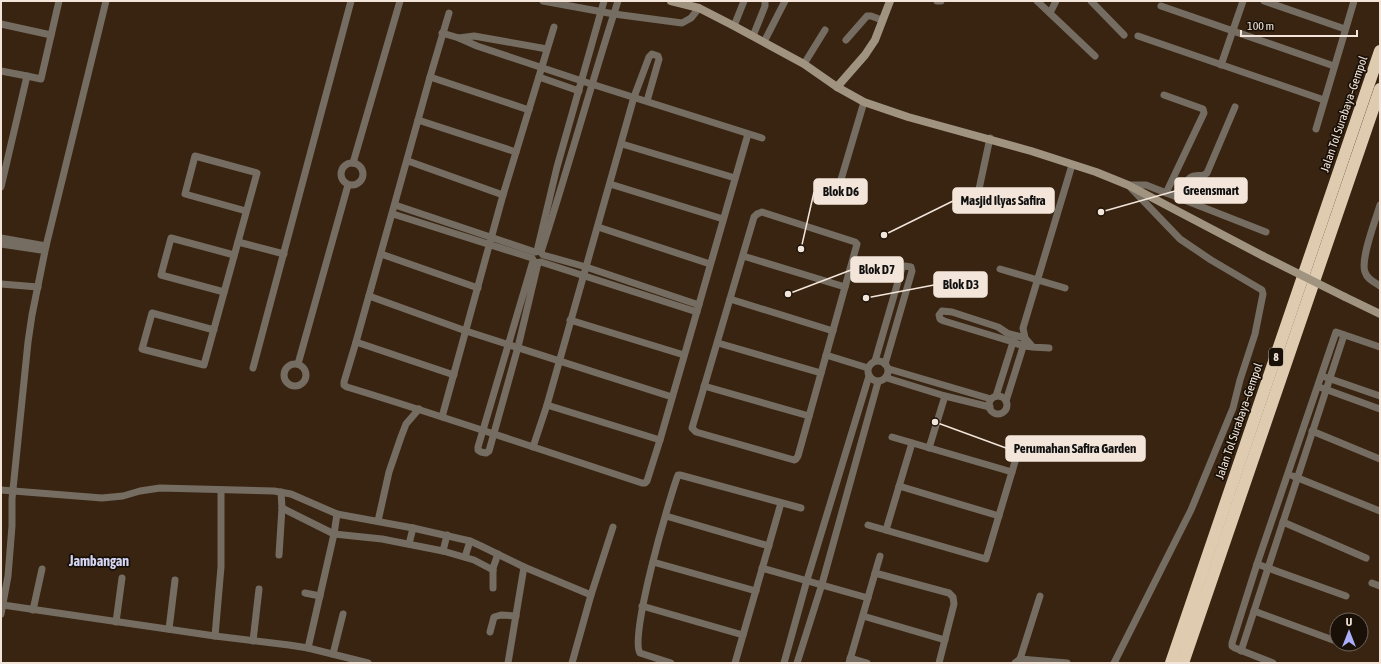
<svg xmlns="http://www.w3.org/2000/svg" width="1381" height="664" font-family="'Asap Condensed',sans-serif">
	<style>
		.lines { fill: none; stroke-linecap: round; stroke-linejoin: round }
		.street { stroke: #756d62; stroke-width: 7 }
		.secondary { stroke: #a09481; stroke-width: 8 }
		.highway { stroke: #dfccb0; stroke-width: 12 }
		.secondary-bridge { stroke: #a09481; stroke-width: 8 }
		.labels { text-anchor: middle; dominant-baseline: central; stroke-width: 3.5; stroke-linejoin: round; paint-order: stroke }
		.shield { fill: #191008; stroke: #b2a59a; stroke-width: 1 }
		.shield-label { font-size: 11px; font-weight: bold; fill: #f3e5d9 }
		.street-label { font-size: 12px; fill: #f3e5d9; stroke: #191008 }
		.quarter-label { font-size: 14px; font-weight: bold; fill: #d3d5f3; stroke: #191008 }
		.leader { fill: none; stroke: #f3e5d9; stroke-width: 1.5 }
		.callout-dot { fill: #f3e5d9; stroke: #191008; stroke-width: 1.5 }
		.callout { fill: #f3e5d9; stroke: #f3e5d9; stroke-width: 1.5 }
		.callout-label { font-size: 13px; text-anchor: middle; font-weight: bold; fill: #111 }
	</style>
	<rect width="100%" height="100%" fill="#382411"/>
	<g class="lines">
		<!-- street -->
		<g class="street">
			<polyline points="543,1 614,14 682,23 691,18 699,8"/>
			<polyline points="937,1 941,1"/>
			<polyline points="1037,1 1095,56"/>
			<polyline points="1091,1 1124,35"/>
			<polyline points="1264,1 1345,29"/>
			<polyline points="1161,6 1334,66"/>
			<path d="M449,13L430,77L356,342L344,382V385L347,387C446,417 544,451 642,483H645L647,481L660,440L748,134"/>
			<polyline points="1050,13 1056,1"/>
			<polyline points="1,24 51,35"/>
			<polyline points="734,26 744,1"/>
			<polyline points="442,33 459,38 477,46 582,81 762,138"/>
			<polyline points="753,36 765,6 765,1"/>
			<polyline points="1138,36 1324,100"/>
			<polyline points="459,38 474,36 547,49"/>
			<polyline points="846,40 867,16 871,16 882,20"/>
			<polyline points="764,42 785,1"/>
			<polyline points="804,64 825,30"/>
			<polyline points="1221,65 1243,1"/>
			<polyline points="1,71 27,76"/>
			<polyline points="430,77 529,110"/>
			<polyline points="539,77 579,91"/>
			<polyline points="1164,95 1203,109 1204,113 1166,193"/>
			<polyline points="418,120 516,152"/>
			<polyline points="1316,129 1354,1"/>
			<polyline points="622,144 735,178"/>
			<polyline points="408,161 503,195"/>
			<circle cx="352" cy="174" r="11"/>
			<polyline points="353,163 400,1"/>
			<polyline points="840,183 864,102"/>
			<polyline points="610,184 723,219"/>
			<polyline points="1128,185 1146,185 1266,232"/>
			<polyline points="1,187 27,76 41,79 59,1"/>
			<path d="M1180,199C1183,191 1185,178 1194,176C1197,175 1201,176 1204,175L1207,173L1235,107"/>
			<polyline points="976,203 990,138"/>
			<polyline points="395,205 535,252 540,251 543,255 586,267 699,305"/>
			<path d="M1380,205C1376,219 1360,259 1365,272C1367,279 1374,282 1380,286"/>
			<polygon points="762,212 855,242 857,244 798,456 796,459 794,460 696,432 692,428 754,217 757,214"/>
			<polyline points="393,214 532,258 535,263 541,262 697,312"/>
			<polyline points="598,227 710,264"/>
			<polyline points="1,238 46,246"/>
			<polyline points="238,242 284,254"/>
			<polyline points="1,244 41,250"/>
			<polyline points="537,251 557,167 604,1"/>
			<path d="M541,252C568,169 591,84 618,1"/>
			<polyline points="381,254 478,288"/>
			<polyline points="743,256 845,287"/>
			<polyline points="533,261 478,447 478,450 481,452 486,453 489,451 518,347 538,263"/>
			<polyline points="1000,269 1065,288"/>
			<polyline points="1,284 38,287"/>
			<polyline points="224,292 161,275 171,238 234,255"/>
			<polyline points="369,296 466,331 672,397"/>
			<polyline points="730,299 833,331"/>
			<polyline points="570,320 684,355"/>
			<polyline points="214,330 152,313 142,349 204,365 257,173 195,156 185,194 246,211"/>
			<polyline points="356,342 454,375"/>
			<polyline points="718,343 821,373"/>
			<path d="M1032,346L1025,338L1007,333L998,327L952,312L942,311L939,315L940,319L944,321L1013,342C1025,348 1035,347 1049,348"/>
			<polyline points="826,355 868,368"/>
			<circle cx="878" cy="371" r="10"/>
			<polyline points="875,361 902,268 905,266 911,267 912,271 885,364"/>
			<circle cx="295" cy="375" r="11"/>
			<polyline points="298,364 348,185"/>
			<polyline points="253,368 351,1"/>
			<polyline points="889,369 991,399"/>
			<polyline points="1325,377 1380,396"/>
			<polyline points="887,378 945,396 990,407"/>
			<polyline points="704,386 809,416"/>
			<polyline points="1322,388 1380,409"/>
			<polyline points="996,396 1014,339"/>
			<circle cx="998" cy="405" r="9"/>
			<polyline points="1006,401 1023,347 1025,338 1023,328 1072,165"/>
			<polyline points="547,405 660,440"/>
			<polyline points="442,417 503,195 554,27"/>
			<polyline points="1312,431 1380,459"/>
			<polyline points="892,437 1012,472"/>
			<polyline points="533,447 547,405 634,97 649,57 652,54 658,56 659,59 647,101"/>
			<polyline points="929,448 945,396"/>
			<polyline points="1293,476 1380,511"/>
			<polyline points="899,486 999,516"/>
			<polyline points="1,490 102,498 123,496 140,491 160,488 274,491 291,494 337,514 413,528 470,541 481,546 524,567 508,663"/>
			<polyline points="282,508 334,534 382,539 443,551 474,560 493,570"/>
			<polyline points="666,516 769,546"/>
			<polyline points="378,521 389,472 401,437 406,424 419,409"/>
			<polyline points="1283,522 1366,558"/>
			<polyline points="868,525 986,559 1017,455"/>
			<polyline points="886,530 912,443"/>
			<polyline points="409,544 413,528"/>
			<polyline points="443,551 447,535"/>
			<polyline points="279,555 282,508 281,492"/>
			<polyline points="465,557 470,541"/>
			<polyline points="653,562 756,591"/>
			<polyline points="1257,564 1346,596"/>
			<polyline points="524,567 591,595 572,663"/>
			<polyline points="762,568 868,598"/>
			<polyline points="875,573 949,593 953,597 954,604 939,663"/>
			<polyline points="1372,583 1380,586"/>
			<polyline points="493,588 493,568 498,554"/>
			<polyline points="305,593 320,596"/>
			<polyline points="591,595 613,527"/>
			<polyline points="3,605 215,636 289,645 308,648 368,663"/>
			<polyline points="642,606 743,635"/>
			<polyline points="33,610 42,569"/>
			<polyline points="1254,611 1333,640"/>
			<polyline points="1,614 8,576 12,526 12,499 28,342 32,315 46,246 106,1"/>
			<polyline points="863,616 945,640"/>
			<polyline points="116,622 122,578"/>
			<polyline points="169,629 175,580"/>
			<polyline points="490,632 494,617 501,615 516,616"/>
			<polyline points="215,636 221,567 221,490"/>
			<polyline points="253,641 259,589"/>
			<polyline points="308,648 334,534 337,514"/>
			<polyline points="1241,651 1344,335"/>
			<polyline points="333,654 343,614"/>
			<polyline points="850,658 867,663"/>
			<polyline points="1020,659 1067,663"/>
			<path d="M671,663L640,653C629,637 669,499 678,475H680L801,508"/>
			<polyline points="735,663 781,503"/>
			<polyline points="784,663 807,580 869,376"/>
			<polyline points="797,663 822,584 878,382"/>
			<polyline points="849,663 880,556"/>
			<polyline points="1015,663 1020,659 1040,596"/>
			<polyline points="1114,663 1191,510 1233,408 1240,380 1255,334 1263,294 1262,290 1211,260 1180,239 1131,188"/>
			<polyline points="1273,663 1235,648 1232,646 1232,643 1257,564 1336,332 1380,347"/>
		</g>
		<!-- secondary -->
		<g class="secondary">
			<polyline points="671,1 699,8 734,26 804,64 837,87 864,102 908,117 1031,151 1096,172 1128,185 1263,256"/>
			<polyline points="837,87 865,55 875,40 890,1"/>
			<polyline points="1345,297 1380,314"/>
		</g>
		<!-- highway -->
		<g class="highway">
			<polyline points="1171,663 1380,51"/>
			<polyline points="1183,663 1380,89"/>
		</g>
		<!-- secondary-bridge -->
		<polyline class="secondary-bridge" points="1263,256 1345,297"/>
	</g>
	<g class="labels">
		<!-- shield labels -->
		<rect class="shield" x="1269" y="348" width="14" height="18" rx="3"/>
		<g class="shield-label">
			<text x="1276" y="357">8</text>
		</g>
		<!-- street labels -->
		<g class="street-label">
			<text transform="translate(1344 114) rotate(-71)">Jalan Tol Surabaya–Gempol</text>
			<text transform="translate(1239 421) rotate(-71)">Jalan Tol Surabaya–Gempol</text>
		</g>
		<!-- quarter labels -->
		<g class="quarter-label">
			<text x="99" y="561">Jambangan</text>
		</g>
	</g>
	<!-- callouts -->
	<path class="leader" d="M1101 212L1175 191M801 249L814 192M884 235L953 201M788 294L851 270M866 298L934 285M935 422L1006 448"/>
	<g class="callout-dot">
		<circle cx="1101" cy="212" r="4"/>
		<circle cx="801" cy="249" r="4"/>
		<circle cx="884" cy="235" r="4"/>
		<circle cx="788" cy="294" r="4"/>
		<circle cx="866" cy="298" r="4"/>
		<circle cx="935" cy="422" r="4"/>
	</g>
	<g class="callout">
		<rect x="1175" y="178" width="72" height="25" rx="4"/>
		<rect x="814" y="179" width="53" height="25" rx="4"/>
		<rect x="953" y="188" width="101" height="25" rx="4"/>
		<rect x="851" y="257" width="52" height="25" rx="4"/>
		<rect x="934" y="272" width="53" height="25" rx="4"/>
		<rect x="1006" y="436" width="139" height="25" rx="4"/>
	</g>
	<g class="callout-label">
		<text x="1211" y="195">Greensmart</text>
		<text x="841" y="196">Blok D6</text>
		<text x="1003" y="205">Masjid Ilyas Safira</text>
		<text x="877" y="274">Blok D7</text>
		<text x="961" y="289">Blok D3</text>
		<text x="1075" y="453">Perumahan Safira Garden</text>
	</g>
	<!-- border -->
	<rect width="1381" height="664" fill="none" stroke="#f3e5d9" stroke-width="4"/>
	<!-- north arrow -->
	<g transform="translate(1349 632)"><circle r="19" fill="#191008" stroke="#70655c"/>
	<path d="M0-3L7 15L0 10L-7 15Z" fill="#acaffb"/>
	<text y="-6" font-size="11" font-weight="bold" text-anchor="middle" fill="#f3e5d9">U</text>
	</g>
	<!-- scale -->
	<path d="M1241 30v6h116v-6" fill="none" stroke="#f3e5d9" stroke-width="2"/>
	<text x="1247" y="30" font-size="12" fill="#f3e5d9" stroke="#191008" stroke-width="3" paint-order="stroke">100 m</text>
</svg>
